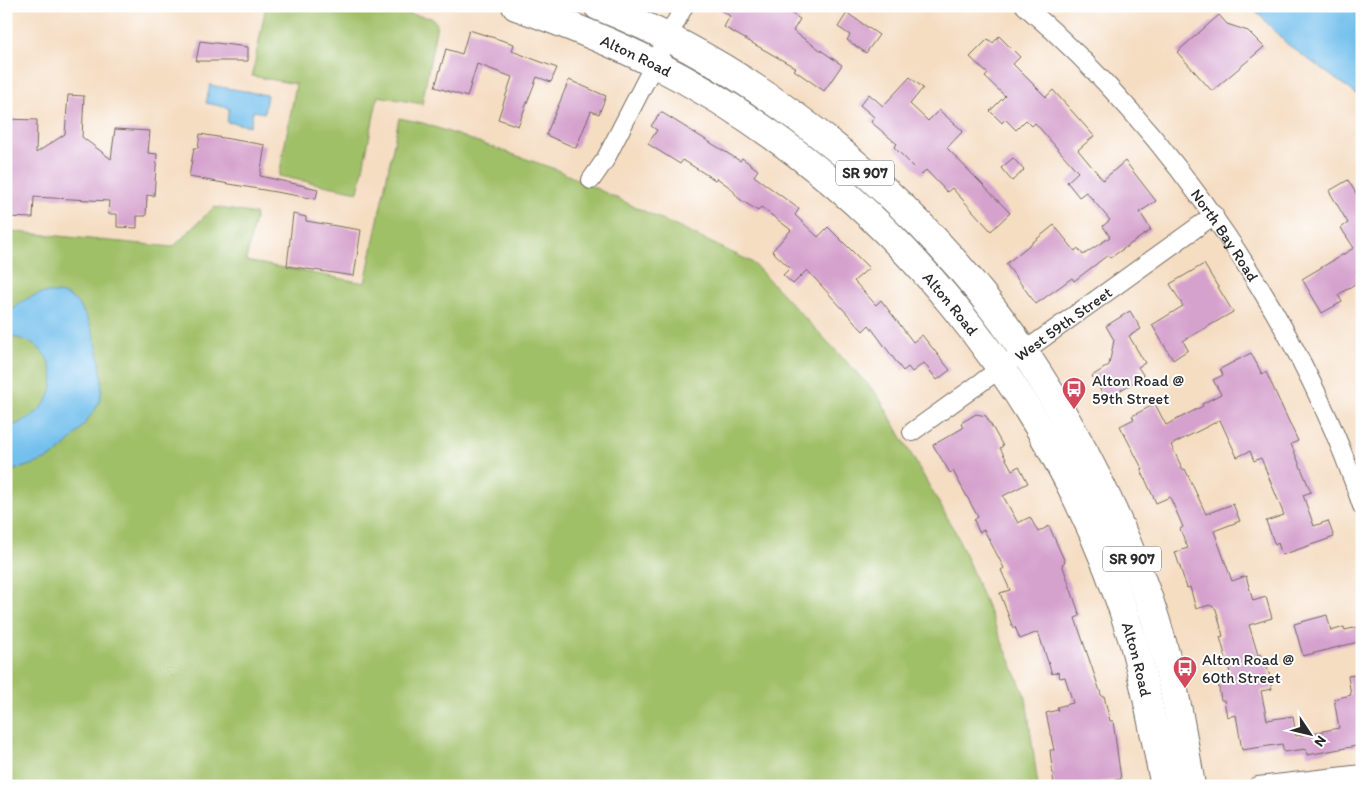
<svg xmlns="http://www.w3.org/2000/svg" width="1368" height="792" font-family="Itim,sans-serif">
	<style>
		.green { fill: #a0c068; stroke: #66764a }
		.water { fill: #73c0ed; stroke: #4f768c }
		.building { fill: #d5a2ce }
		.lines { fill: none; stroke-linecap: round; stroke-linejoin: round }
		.minor-casing { stroke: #726960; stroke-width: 20 }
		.primary-casing { stroke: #726960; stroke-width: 30 }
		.minor { stroke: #fff; stroke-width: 18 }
		.primary { stroke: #fff; stroke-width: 28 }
		.labels { text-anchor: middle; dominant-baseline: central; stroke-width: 4; stroke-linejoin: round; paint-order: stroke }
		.shield { fill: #fff; stroke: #6b6b6b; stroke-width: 1 }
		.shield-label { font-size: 15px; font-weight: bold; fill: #2b2b2b }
		.street-label { font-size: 16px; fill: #2b2b2b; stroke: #fff }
		.poi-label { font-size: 16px; fill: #2b2b2b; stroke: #fff; text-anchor: start }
	</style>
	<rect width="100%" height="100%" fill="#fff"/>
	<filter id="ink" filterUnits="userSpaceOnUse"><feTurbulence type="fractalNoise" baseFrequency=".02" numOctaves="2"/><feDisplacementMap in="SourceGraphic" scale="10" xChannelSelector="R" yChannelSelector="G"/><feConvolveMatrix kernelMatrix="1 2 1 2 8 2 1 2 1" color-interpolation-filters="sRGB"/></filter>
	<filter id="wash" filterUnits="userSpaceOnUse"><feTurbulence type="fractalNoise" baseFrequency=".0096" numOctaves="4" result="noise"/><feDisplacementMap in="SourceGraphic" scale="20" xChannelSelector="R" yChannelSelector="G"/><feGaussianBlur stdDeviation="1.12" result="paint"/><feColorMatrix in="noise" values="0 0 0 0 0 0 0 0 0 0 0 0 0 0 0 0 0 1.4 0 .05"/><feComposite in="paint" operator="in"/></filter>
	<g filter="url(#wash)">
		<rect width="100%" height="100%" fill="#f5ddc2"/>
		<!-- green -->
		<g class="green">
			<polygon points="266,6 367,6 432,18 437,24 422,104 378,96 358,192 279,176 296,84 252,76"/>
			<polygon points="399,118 423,123 555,169 752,262 877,394 956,533 1026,698 1038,786 6,786 6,231 173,247 214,207 256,214 246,261 365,283"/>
		</g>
		<!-- water -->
		<g class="water">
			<polygon points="1251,6 1362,6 1362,98 1287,44"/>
			<polygon points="210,85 267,95 264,113 253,111 250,126 227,122 229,108 206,103"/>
			<path d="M44,293C52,293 62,292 70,297C93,310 107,375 100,400C97,408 90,416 85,423C59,458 48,461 6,472V430C16,424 28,419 37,412C59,393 57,362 35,345C27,338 15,340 6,333C6,309 22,298 44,293Z"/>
		</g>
		<g id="blocks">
			<!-- building -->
			<g class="building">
				<polygon points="714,6 779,6 800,19 793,31 842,65 824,91 794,70 796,68 724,27 730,16"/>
				<polygon points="847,13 879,35 866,53 847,40 850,35 838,27"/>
				<polygon points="1219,15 1227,24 1248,31 1264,47 1212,91 1177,52"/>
				<polygon points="469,30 514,44 512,51 557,68 551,82 537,77 518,126 498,119 512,77 477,64 467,97 435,87 446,49 462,54"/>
				<polygon points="999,36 1020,57 1013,64 1046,97 1053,90 1094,136 1078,150 1103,180 1125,161 1156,201 1140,212 1151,230 1110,258 1108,255 1074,281 1072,278 1036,304 1006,264 1054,225 1075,251 1078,248 1083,255 1110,237 1103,226 1110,220 1086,192 1079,197 1067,182 1078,172 1035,123 1032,126 1026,120 1016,130 1005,119 1002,123 990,111 1005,96 985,77 988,74 970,57 988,39 993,43"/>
				<polygon points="200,41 248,47 248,61 196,61"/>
				<polygon points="910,77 923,88 910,104 928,121 939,110 963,131 947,148 1010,213 991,231 952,188 947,192 926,170 922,175 894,147 897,144 871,122 874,117 860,105 869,94 883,106"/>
				<polygon points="569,80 606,96 599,114 591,111 576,148 546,135"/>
				<polygon points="68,95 84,96 82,137 111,159 115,129 150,131 148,153 157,154 154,196 147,195 146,216 137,216 137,228 117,227 117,214 108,214 109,201 34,197 33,218 6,217 6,119 37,120 36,153 65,134"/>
				<polygon points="661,112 740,161 742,158 758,170 754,176 799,209 795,215 818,237 828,227 869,268 854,281 876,305 881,300 913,342 922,335 950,370 937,380 924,363 912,372 908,367 903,371 869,325 863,331 807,270 793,284 783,275 790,268 772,251 791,230 761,207 758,211 738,198 732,189 717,178 715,180 683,160 680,164 648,144 657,130 651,126"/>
				<polygon points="200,134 265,145 260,176 318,189 316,199 189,177 194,148 198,148"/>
				<polygon points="1013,158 1024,170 1012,181 1001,168"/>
				<polygon points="1348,180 1362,203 1362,267 1356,271 1361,280 1338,295 1342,302 1322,313 1302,279 1354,248 1341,228 1348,223 1329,191"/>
				<polygon points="293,214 306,217 306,221 361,230 354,276 287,266"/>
				<polygon points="1204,264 1233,312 1183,341 1188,350 1173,360 1152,325 1183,306 1170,284"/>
				<polygon points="1130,311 1141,329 1129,336 1145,363 1138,367 1144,376 1106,399 1092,376 1109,365 1114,340 1106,326"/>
				<polygon points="1251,353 1262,374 1266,372 1298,441 1291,444 1311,492 1303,495 1314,526 1328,521 1334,537 1282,555 1278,543 1275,545 1266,521 1284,515 1261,458 1254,461 1250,451 1237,457 1220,420 1171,445 1183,470 1185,469 1206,514 1233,504 1240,521 1214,531 1232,581 1246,576 1253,601 1266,597 1272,618 1249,625 1258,655 1261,654 1269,673 1272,689 1261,691 1267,720 1293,716 1296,736 1339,728 1334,699 1351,695 1348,676 1362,674 1362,745 1307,755 1306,749 1284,752 1282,744 1242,750 1236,715 1227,717 1224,700 1221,700 1218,683 1232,680 1220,637 1223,636 1216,609 1210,605 1196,609 1190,587 1187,588 1175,552 1188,548 1180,529 1183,527 1170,497 1156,503 1141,470 1143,470 1120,426 1134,419 1132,416 1155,404 1166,425 1203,406 1202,404 1221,394 1213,380 1223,375 1220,369"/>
				<polygon points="976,414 986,416 1003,446 1000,448 1012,470 1019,466 1028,483 1003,496 1018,523 1030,517 1038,532 1049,526 1065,562 1062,564 1080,616 1075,618 1102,697 1104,696 1110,721 1113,721 1121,779 1076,786 1054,786 1050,750 1054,750 1046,713 1058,710 1057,707 1073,703 1065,677 1060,678 1058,672 1052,674 1038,632 1020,639 1015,627 1013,628 1000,593 1010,590 1001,570 1004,568 984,530 979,532 974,520 978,517 953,471 950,473 933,445 963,428 961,423"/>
				<polygon points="1327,615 1331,631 1344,627 1345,630 1362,626 1362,641 1303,656 1294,624"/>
			</g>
		</g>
	</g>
	<g filter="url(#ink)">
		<use href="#blocks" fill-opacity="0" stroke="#726960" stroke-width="1"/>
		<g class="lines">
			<defs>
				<g id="minor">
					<path id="s1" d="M1025,6C1172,132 1301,322 1362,506"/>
					<polyline points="591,180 605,160 684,6"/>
					<path id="s2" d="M912,432L1214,215"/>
					<polyline points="1258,786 1362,774"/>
				</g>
				<g id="primary">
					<path id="s3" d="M516,6C564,23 610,41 655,64C886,182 1059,396 1134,644C1147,691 1155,738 1165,786"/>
					<path d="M598,6C765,72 924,203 1024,352C1076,429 1118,513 1149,600C1170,660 1181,723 1191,786"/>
				</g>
			</defs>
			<!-- minor casing -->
			<use href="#minor" class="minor-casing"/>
			<!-- primary casing -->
			<use href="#primary" class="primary-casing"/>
			<!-- minor -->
			<use href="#minor" class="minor"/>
			<!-- primary -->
			<use href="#primary" class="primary"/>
		</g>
	</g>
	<!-- icons -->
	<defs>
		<symbol id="bus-pin" viewBox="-11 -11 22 30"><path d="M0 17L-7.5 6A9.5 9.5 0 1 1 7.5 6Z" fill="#d1495b" stroke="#fff"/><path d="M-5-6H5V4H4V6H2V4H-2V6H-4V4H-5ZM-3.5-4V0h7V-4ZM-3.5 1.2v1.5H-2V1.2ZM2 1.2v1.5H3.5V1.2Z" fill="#fff"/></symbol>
	</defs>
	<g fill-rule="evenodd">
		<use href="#bus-pin" x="1060" y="375" width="28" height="38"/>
		<use href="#bus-pin" x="1171" y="654" width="28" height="38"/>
	</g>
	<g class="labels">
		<!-- shield labels -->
		<g class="shield">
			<rect x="836" y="160.5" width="58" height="25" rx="4"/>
			<rect x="1103" y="546.5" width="58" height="25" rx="4"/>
		</g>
		<g class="shield-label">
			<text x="865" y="173">SR 907</text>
			<text x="1132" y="559">SR 907</text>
		</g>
		<!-- street labels -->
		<g class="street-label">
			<text stroke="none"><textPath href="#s3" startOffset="130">Alton Road</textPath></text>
			<text stroke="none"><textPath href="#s1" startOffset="305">North Bay Road</textPath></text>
			<text stroke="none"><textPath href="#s3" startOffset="534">Alton Road</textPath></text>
			<text stroke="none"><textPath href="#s2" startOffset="186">West 59th Street</textPath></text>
			<text stroke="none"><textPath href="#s3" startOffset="939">Alton Road</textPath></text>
		</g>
		<!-- poi labels -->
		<g class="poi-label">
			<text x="1092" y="380">Alton Road @<tspan x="1092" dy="18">59th Street</tspan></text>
			<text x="1202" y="659">Alton Road @<tspan x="1202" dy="18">60th Street</tspan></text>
		</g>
	</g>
	<!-- margin -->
	<rect width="1368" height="792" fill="none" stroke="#fff" stroke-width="25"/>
	<!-- north arrow -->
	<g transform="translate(1310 734) rotate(125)" stroke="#ffffff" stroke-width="4" paint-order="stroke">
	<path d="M0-4L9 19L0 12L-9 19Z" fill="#2b2b2b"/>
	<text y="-8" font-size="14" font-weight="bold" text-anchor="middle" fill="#2b2b2b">N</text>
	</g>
</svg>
